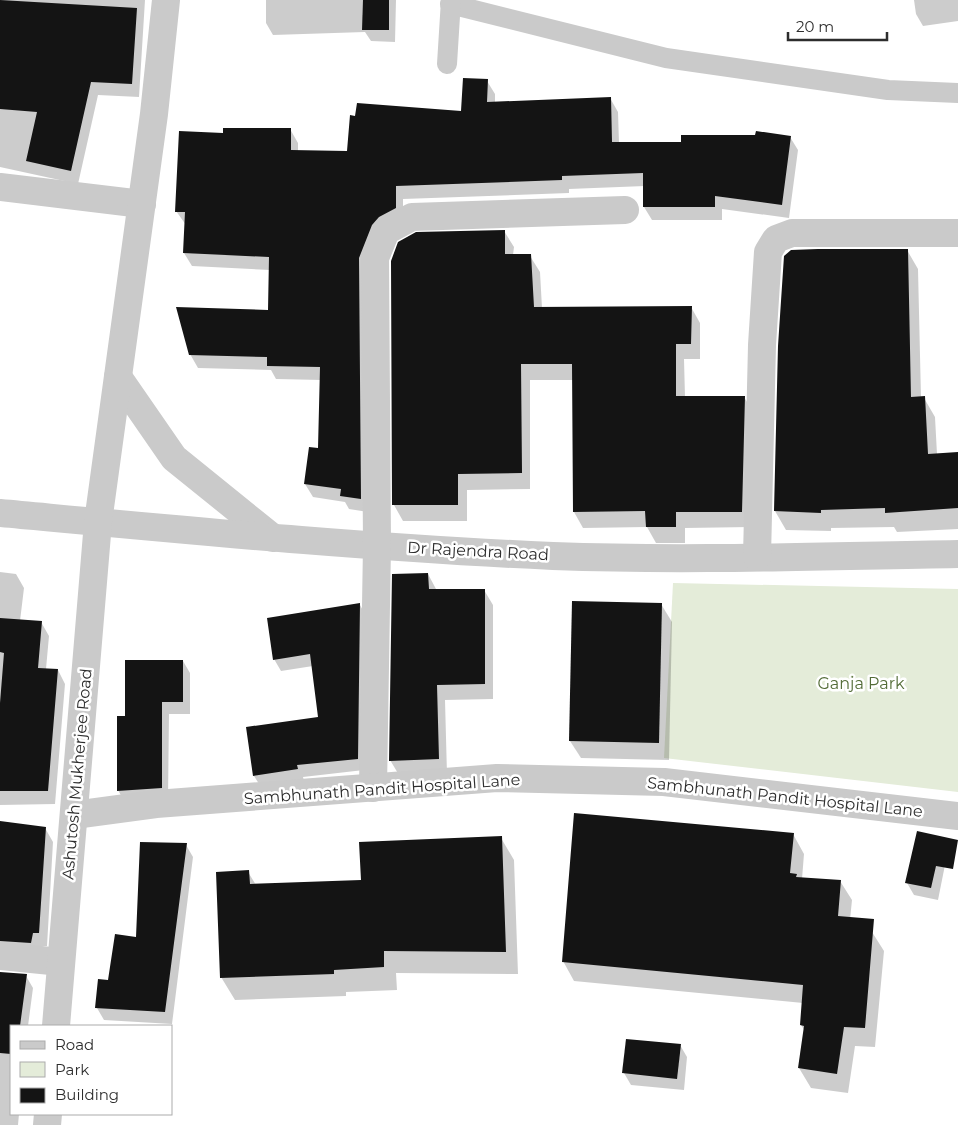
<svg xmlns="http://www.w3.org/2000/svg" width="958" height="1125" font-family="Montserrat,sans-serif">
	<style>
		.green { fill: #e4ecd9 }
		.shadow { fill: #0003 }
		.building { fill: #141414 }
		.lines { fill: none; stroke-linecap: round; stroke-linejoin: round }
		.service { stroke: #cacaca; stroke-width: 20 }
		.minor { stroke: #cacaca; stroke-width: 28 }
		.labels { text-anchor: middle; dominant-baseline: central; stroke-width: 5; stroke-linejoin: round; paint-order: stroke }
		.street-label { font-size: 16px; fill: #2d2d2d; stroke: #fff }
		.park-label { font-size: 16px; fill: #536c37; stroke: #fff }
	</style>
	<rect width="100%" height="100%" fill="#fff"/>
	<!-- green -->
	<polygon class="green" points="673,583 958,589 958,792 664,758"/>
	<!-- shadow -->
	<g class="shadow">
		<polygon points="0,0 145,0 139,97 98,95 78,184 0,167"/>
		<polygon points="266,0 396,0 395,42 371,41 365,32 273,35 266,23"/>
		<polygon points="914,0 958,0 958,21 923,26 916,14"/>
		<polygon points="487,81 495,94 495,103 610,98 618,112 619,143 682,143 790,137 798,150 789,218 722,209 722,220 652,220 644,207 645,186 569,189 569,193 403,199 403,222 386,231 368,512 349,509 345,502 313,497 305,484 319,449 321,380 276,379 271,370 198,368 190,354 269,311 270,270 192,266 184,253 186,225 176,211 224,134 290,129 298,143 298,152 348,152 462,112"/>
		<polygon points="504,231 514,247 513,255 530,256 540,272 542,308 691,307 700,323 700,359 684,359 685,397 744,397 754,413 751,527 685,528 685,543 656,543 647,527 583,528 574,512 573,380 530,380 530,489 467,490 467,521 403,521 394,505 392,261"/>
		<polygon points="907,250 918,269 921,398 924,398 935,417 937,454 958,453 958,529 897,532 894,527 831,528 831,531 786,530 775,511 779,346"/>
		<polygon points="0,572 16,574 24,588 20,621 41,622 49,636 46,669 58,670 65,684 55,804 0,805 0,809"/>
		<polygon points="428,574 436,589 484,590 493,605 493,699 445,700 447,774 399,775 390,760"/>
		<polygon points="661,604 672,622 669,760 581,758 570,741"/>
		<polygon points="360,605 366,616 364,770 303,777 304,781 261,787 254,776 319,718 313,666 281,671 274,659"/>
		<polygon points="183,661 190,673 190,714 169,714 168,800 125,803 118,790 126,717"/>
		<polygon points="0,823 45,828 53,842 47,946 40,946 39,957 0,944"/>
		<polygon points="793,834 804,854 802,879 840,881 852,900 850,920 872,932 884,951 875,1047 855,1046 848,1093 811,1088 799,1068 805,1031 801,1025 803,1003 574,981 563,961"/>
		<polygon points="501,838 514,860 518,974 396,973 397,990 346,992 346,996 235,1000 221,977 248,872 256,885 362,881"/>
		<polygon points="186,845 193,857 172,1024 104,1020 97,1008 99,981 109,981 137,938"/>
		<polygon points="948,850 938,900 914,895 907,883"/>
		<polygon points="0,973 26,976 33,988 28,1026 11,1026 11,1114 19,1114 18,1125 0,1125"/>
		<polygon points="680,1045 687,1057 684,1090 631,1085 624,1073"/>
	</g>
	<!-- building -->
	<g class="building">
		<polygon points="0,0 137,8 132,84 91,82 71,171 26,161 37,112 0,109"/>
		<polygon points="363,0 389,0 389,30 362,30"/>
		<polygon points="463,78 488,79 487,102 611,97 612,142 681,142 681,135 755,135 756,131 791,136 782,205 715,196 715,207 643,207 643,173 562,176 562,180 396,186 396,208 379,217 372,225 359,258 361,499 340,496 341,489 304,484 309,447 318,448 320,367 267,366 267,357 189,355 176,307 268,310 269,257 183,253 185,212 175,212 179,131 223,133 223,128 291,128 291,150 347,151 350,115 355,116 357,103 461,111"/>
		<polygon points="505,230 505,254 531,254 534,307 692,306 691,344 676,344 676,396 745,396 742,512 676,512 676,527 646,527 645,511 573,512 572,364 521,364 522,473 458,474 458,505 392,505 391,261 398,242 416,232"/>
		<polygon points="818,249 908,249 911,397 925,396 928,454 958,452 958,508 885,513 885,508 821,510 821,513 774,511 778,346 784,256 791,250"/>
		<polygon points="428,573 429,589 485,589 485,684 437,685 439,759 389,761 392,574"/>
		<polygon points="572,601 662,603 659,743 569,741"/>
		<polygon points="360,603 358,759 297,765 298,769 253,776 246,727 318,717 310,654 273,660 267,618"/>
		<polygon points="0,618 42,621 38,668 58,669 48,791 0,791 0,703 4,653 0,652"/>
		<polygon points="125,660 183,660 183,702 162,702 162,788 117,791 117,716 125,716"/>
		<polygon points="574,813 794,833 790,873 797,874 796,877 841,880 838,916 874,919 865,1028 844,1027 837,1074 798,1068 804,1026 800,1025 803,985 562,962"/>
		<polygon points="0,821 46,827 39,933 33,933 31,943 0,941"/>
		<polygon points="917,831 958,840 953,869 936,866 931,888 905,883"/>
		<polygon points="502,836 506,952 384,951 384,967 334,970 334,974 220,978 216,872 249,870 250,884 361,880 359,842"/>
		<polygon points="140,842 187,843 165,1012 95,1008 98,979 108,980 115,934 136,937"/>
		<polygon points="0,972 27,974 20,1026 11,1026 11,1054 0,1053"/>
		<polygon points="626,1039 681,1044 677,1079 622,1073"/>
	</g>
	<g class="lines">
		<!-- service -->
		<g class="service">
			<polyline points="450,4 666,58 888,90 958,93"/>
			<polyline points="447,64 451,0"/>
		</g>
		<!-- minor -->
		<g class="minor">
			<polyline points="0,187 142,204"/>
			<polyline points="118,377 174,458 273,538"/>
			<path d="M0,513C184,530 368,548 553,556C688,561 823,556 958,554"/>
			<polyline points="757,557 762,345 768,252 776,239 792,233 958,233"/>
			<polyline points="373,788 377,545 375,258 386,231 412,217 625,210"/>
			<polyline points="74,815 156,804 497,778 664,782 958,816"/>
			<polyline points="0,956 61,962"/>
			<polyline points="56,1026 98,522 154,114 166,0"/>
			<polyline points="47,1125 48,1114"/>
		</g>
	</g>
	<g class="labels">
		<!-- street labels -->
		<g class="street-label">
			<text transform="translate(478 551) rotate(3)">Dr Rajendra Road</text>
			<text transform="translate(77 774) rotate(-85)">Ashutosh Mukherjee Road</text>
			<text transform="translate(382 789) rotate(-4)">Sambhunath Pandit Hospital Lane</text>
			<text transform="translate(785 797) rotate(6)">Sambhunath Pandit Hospital Lane</text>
		</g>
		<!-- park labels -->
		<g class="park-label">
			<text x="861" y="683">Ganja Park</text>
		</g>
	</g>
	<!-- legend -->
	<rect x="10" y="1025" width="162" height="90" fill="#ffffff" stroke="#ababab"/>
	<rect x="20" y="1041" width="25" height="8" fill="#cacaca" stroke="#ababab"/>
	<text x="55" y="1050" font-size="15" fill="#2d2d2d">Road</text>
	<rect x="20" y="1062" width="25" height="15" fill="#e4ecd9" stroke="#ababab"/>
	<text x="55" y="1075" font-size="15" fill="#2d2d2d">Park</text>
	<rect x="20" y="1088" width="25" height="15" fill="#141414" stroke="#ababab"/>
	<text x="55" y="1100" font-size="15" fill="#2d2d2d">Building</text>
	<!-- scale -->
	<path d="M788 32v8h99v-8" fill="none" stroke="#2d2d2d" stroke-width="2.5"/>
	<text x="796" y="32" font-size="15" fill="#2d2d2d" stroke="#ffffff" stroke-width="4" paint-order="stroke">20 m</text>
</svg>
